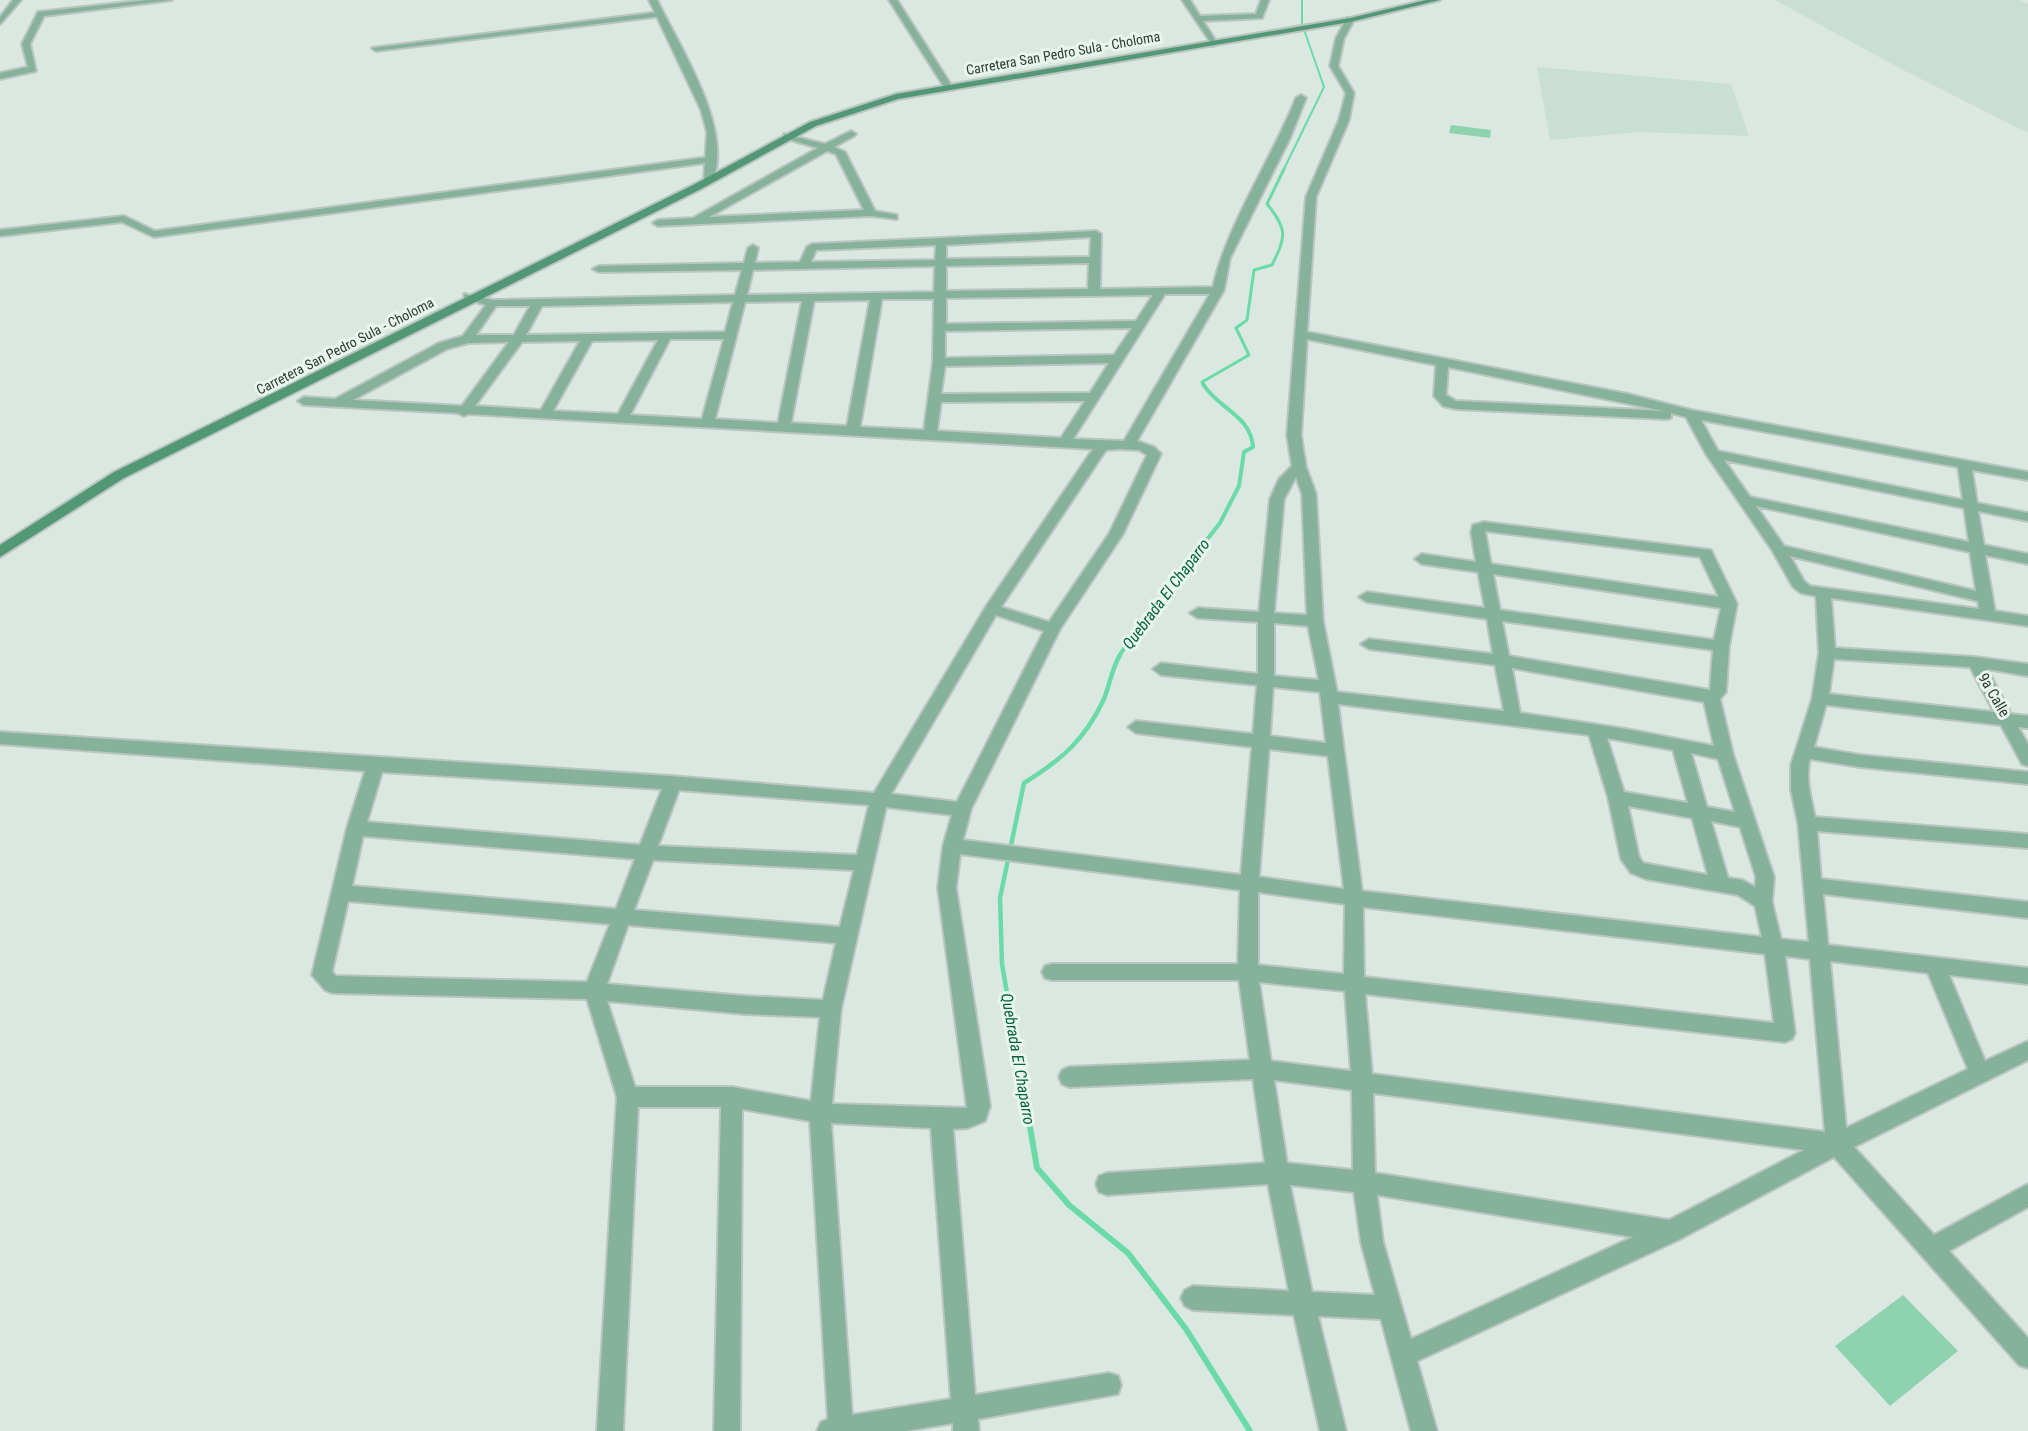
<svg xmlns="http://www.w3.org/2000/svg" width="2028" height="1431" font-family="'Roboto Condensed',sans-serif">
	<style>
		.built { fill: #cadfd3 }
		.green { fill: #8fd2b0 }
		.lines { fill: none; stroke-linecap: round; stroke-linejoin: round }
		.stream-far4 { stroke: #6adba6; stroke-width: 2 }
		.stream-far3 { stroke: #6adba6; stroke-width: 3 }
		.stream-far2 { stroke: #6adba6; stroke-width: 4 }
		.stream-far1 { stroke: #6adba6; stroke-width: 4.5 }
		.stream { stroke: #6adba6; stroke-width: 6 }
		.minor-casing { stroke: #b9c5bf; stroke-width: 4 }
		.tertiary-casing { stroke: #b9c5bf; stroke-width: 4 }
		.secondary-casing { stroke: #b9c5bf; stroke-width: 4 }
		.minor { fill: #86b19a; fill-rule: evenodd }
		.tertiary { fill: #86b19a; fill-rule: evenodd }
		.secondary { fill: #529776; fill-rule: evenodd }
		.labels { text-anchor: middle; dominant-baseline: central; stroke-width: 6; stroke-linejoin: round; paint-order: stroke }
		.far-street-label { font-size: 14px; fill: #333936; stroke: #e8f6ee }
		.street-label { font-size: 15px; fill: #333936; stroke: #e8f6ee }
		.water-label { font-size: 16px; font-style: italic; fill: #076342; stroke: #e8f6ee }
	</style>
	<rect width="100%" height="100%" fill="#dbe8e1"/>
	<!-- built -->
	<g class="built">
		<polygon points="1775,0 2020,0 2028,4 2028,133 1901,69"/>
		<polygon points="1537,67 1731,84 1749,136 1639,132 1550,140"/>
	</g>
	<!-- green -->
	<g class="green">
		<polygon points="1451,125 1491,130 1490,138 1449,133"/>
		<polygon points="1903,1295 1958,1351 1890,1406 1835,1346"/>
	</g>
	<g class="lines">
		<!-- stream-far4 -->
		<polyline class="stream-far4" points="1283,171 1324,87 1302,24 1302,0"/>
		<!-- stream-far3 -->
		<path class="stream-far3" d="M1204,385L1202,382L1249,355L1236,328L1247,320L1254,270L1272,265C1286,237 1288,229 1267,204L1284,169"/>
		<!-- stream-far2 -->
		<path class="stream-far2" d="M1119,656L1139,626L1220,523L1239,486L1244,452L1253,447C1251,415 1218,409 1203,384"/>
		<!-- stream-far1 -->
		<path class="stream-far1" d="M1008,999L1002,964L1000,898L1024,783C1061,760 1085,740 1104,699C1110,684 1112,668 1120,655"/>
		<!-- stream -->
		<polyline class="stream" points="1008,997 1037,1168 1069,1205 1128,1253 1186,1329 1250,1431"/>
		<defs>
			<g id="minor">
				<polygon points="13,0 21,0 0,24 0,17"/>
				<polygon points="147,0 172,0 44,16 30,44 36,71 0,79 0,73 28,67 22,44 38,12"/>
				<polygon points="889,0 897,0 953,88 952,90 946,90"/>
				<polygon points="1182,0 1190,0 1200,16 1256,14 1261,0 1269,0 1262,18 1203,21 1217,43 1213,46"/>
				<polygon points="659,12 662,16 376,51 372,48"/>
				<path d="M1347,18L1354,20L1344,38L1338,66L1354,93L1349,120L1316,197L1307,332L1628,394L1691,410L2028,472V480L1972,470L1977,503L2028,513V521L1978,511L1984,545L2028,554V564L1985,555L1995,611L2028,616V626L1831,598L1835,648L1975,657L2028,664V676L1987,669L2011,714L2028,716V728L2018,727L2028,744V766L2022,764L2001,725L1826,705L1814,747L1860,755L2028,772V784L1860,767L1810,759C1805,778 1811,798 1815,817L2028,834V848L1817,831L1821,879L2028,902V918L1823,894L1828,945L2028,968V984L1949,975L1985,1061L2028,1041V1060L1854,1147L1934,1235L2028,1184V1207L1949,1251L2028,1338V1368L2019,1365L1834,1157L1678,1240L1417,1361L1437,1431H1411L1381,1319L1318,1316L1346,1431H1320L1294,1315L1193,1310L1185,1306L1181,1298L1185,1290L1193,1286L1289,1291L1268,1184L1107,1195L1099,1192L1096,1184L1099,1176L1107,1173L1265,1163L1253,1079L1069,1087L1062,1084L1059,1077L1062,1070L1069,1067L1250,1060L1239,980H1052L1045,978L1042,972L1045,966L1052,964H1238L1240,890L960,854L956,888L990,1106L985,1121L968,1128L953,1129L975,1395L1109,1373L1118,1376L1121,1385L1118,1394L978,1419L979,1431H953V1423L906,1431H817L821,1422L828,1419L810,1121L742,1109L740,1431H714L721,1107H638L623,1431H597L617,1097L587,999L332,993L325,990L312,975L347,828L365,771L0,744V732L670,776L874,793L987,605L1093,449L469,414L464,416L458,413L304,405L298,401L304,397L335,399L439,343L463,336L486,305L464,298V294L493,300L735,295L742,270L599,272L593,269L599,266L744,263L748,248L753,245L758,248L755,263L800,262L807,247L812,244L1096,231L1101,234L1100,289L1213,287C1227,224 1272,159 1296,98L1301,95L1306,98L1290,138L1230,258L1224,290L1137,441L1154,447L1161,454L1123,534L1060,629L971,809L963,840L1241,875L1252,747L1136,733L1128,727L1136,721L1253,734L1257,685L1161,675L1153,669L1161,663L1258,674V622L1198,618L1190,613L1198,608L1259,612L1270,499L1279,479L1292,466L1287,435L1306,197L1339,120L1346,93L1330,66L1336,38ZM1091,237L1090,257L946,259V245ZM936,245L935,260L811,262L816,250ZM1089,263L1088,289L946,291V266ZM935,266L934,292L747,295L753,270ZM1165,294H1210L1124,441L1073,439ZM1153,295L1136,321L946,324V298ZM882,299H934L933,362L924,430L860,427ZM870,300L847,426L791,423L814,301ZM802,301L778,423L715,419L745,302ZM733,302L725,332L526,335L542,306ZM496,306H530L514,335H476ZM1132,328L1114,355L945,358V331ZM670,339H724L702,419L630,415ZM1307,339L1436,365L1434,396L1443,406L1456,409L1666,419L1671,418V413L1686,417L1706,454L1772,550L1793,587L1801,593L1816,596L1819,653L1812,699L1791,765V790L1798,823L1809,942L1781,939L1772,902L1774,877L1733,754L1720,699L1726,692L1729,646L1737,604L1711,550L1484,522L1473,525L1471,532L1476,562L1422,554L1415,559L1422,564L1478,572L1485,608L1367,592L1359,597L1367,602L1487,619L1493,654L1369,639L1361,644L1369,649L1495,665L1504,711L1337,692L1323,621L1316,494L1306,467L1301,435ZM658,340L618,414L553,411L592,341ZM580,341L541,410L475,406L522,342ZM509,342L462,406L353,400L447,349L468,343ZM1109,363L1090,393L941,394L945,366ZM1448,367L1664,411L1456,401L1446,395ZM1085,401L1061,438L937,431L941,402ZM1701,420L1958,467L1963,500L1718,451ZM1120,449L1139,450L1147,455L1109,534L1049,622L1001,607L1106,450ZM1724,460L1964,508L1969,542L1750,497ZM1296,477L1302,494L1307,615L1274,613L1284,499ZM1756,506L1970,552L1976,591L1784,546ZM1485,531L1700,557L1719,597L1491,564ZM1790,556L1978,601L1979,609L1810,586L1804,581ZM1493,574L1721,608L1714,640L1500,610ZM996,615L1044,631L957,802L891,794ZM1502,621L1713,650L1710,690L1509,656ZM1274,623L1308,626L1319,680L1274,676ZM1834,659L1970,667L1994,712L1829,694ZM1512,668L1704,702L1714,746L1626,729L1520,713ZM1273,687L1320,692L1326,743L1270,736ZM1338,704L1589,735L1608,797L1621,859L1631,873L1646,879L1738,895L1755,906L1762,937L1362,891ZM1607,738L1673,750L1688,803L1624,792ZM1269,749L1328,756L1344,889L1259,877ZM1691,753L1718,759L1735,812L1707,807ZM382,772L662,789L640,845L367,822ZM679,790L869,805L857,855L658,846ZM1628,806L1692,818L1708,875L1643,863L1639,857ZM886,807L952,815L943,846L938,888L967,1108L832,1104L841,1009ZM1711,821L1740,827L1756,877L1755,887L1742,880L1728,878ZM363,836L635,859L616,909L352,886ZM653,860L854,870L840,927L634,910ZM1258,892L1345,904L1344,974L1258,965ZM348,901L610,924L587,982L336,976L332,972ZM1363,907L1765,954L1774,1023L1364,977ZM628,925L836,943L823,1000L745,996L607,984ZM1785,956L1810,959L1825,1132L1372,1074L1365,994L1785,1042L1792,1039L1795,1033ZM1830,961L1928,973L1968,1069L1846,1128ZM1259,982L1345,991L1351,1071L1271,1061ZM607,1001L745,1014L820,1017L811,1101L732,1087H635ZM1274,1080L1352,1090L1353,1170L1287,1163ZM1373,1093L1804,1150L1669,1220L1375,1173ZM831,1123L931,1128L951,1399L852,1415ZM1290,1185L1354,1192L1361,1242L1375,1295L1312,1292ZM1377,1195L1633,1237L1411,1339L1383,1242Z"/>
				<path d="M851,131L856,134L854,136L834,147L845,152L875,211L897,215V219L871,216L658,226L653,223L658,220L693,218L818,148L784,138V134L825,144ZM827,151L836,154L864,210L709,217Z"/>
				<polygon points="709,157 714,160 712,162 154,237 122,222 0,236 0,230 124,216 155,231"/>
			</g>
			<path id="tertiary" d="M649,0H657C680,48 733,127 713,181L704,179L707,132L701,110Z"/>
			<polygon id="secondary" points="1426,0 1440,0 1350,22 898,99 816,126 701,189 124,478 0,557 0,545 114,472 693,185 810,122 896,94 1350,18"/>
		</defs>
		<!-- minor casing -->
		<use href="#minor" class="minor-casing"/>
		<!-- tertiary casing -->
		<use href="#tertiary" class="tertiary-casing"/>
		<!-- secondary casing -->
		<use href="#secondary" class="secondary-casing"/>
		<!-- minor -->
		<use href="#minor" class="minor"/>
		<!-- tertiary -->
		<use href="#tertiary" class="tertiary"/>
		<!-- secondary -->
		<use href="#secondary" class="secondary"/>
	</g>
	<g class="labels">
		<!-- far-street labels -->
		<g class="far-street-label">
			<text transform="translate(1063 53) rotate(-10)">Carretera San Pedro Sula - Choloma</text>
			<text transform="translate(345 346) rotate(-27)">Carretera San Pedro Sula - Choloma</text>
		</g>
		<!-- street labels -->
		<g class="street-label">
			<text transform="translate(1994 695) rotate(60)">9a Calle</text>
		</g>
		<!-- water labels -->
		<g class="water-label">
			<text transform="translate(1166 594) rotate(-53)">Quebrada El Chaparro</text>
			<text transform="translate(1018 1059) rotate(80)">Quebrada El Chaparro</text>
		</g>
	</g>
</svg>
